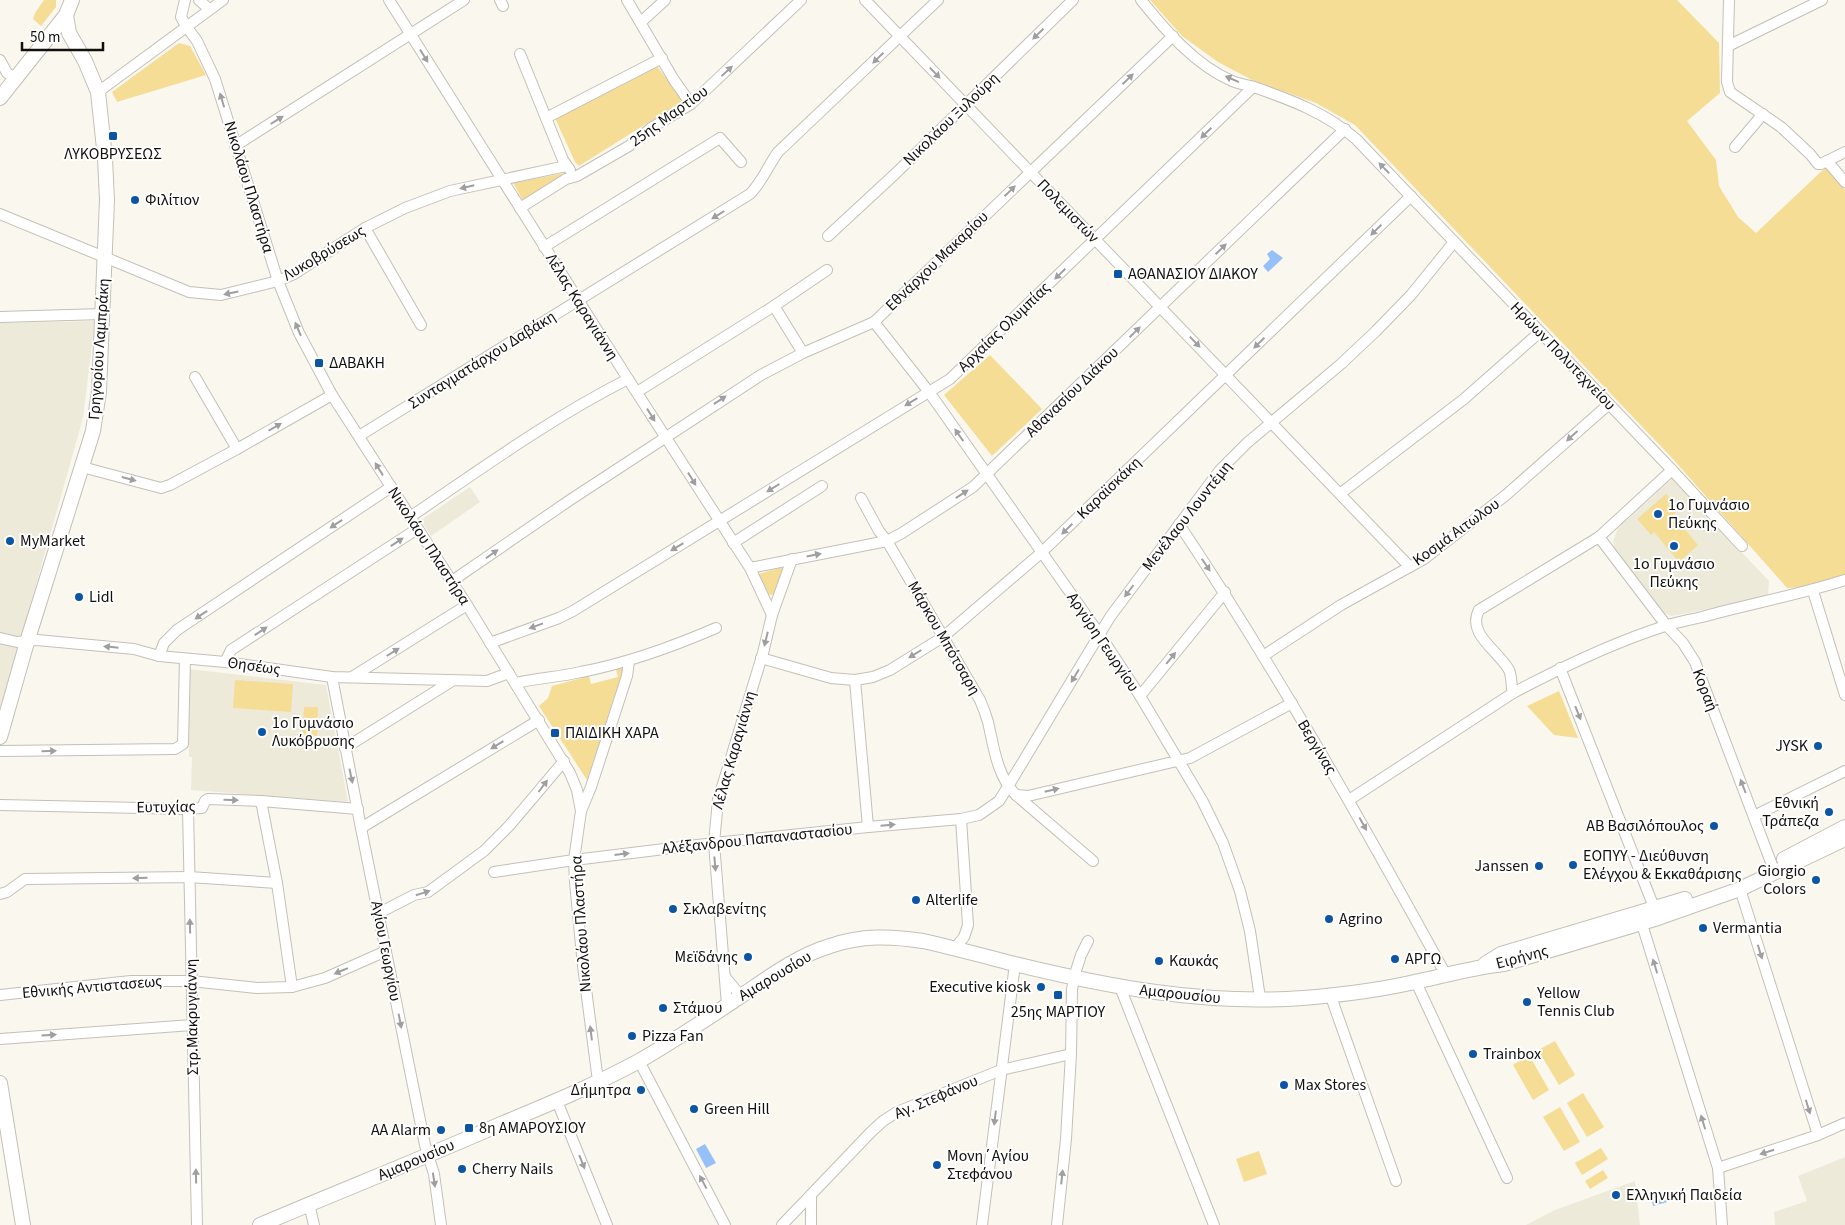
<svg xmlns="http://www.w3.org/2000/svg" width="1845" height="1225" font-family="'Source Sans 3',sans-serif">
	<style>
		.built { fill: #eeeada }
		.green { fill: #f6dd96 }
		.water { fill: #96c1f8 }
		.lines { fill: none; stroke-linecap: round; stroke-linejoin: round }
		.minor-casing { stroke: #c3c0b8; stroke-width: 12 }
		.secondary-casing { stroke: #c3c0b8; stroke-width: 16 }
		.minor { stroke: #fff; stroke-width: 10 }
		.secondary { stroke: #fff; stroke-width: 14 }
		.oneway { fill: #a09f9f }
		.poi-dot { fill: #0c55a4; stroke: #fff; stroke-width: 2 }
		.labels { text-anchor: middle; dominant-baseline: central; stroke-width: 4; stroke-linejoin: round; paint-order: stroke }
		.street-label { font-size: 16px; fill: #11100e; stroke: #fff }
		.poi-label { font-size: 16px; fill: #11100e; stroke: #fff; text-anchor: start }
	</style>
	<rect width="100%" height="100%" fill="#faf7ee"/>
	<!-- built -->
	<g class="built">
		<polygon points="95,321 83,418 0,713 0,323"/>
		<polygon points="1672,479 1769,581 1768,596 1684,614 1671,616 1664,613 1615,551 1613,541 1618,528"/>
		<polygon points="470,487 480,502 431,536 421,520"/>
		<polygon points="189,669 326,685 348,802 191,790 192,757 189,757"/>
		<polygon points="1845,1157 1845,1225 1775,1225 1774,1212 1807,1201 1798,1176"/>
		<polygon points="1635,1181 1640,1225 1526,1225 1555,1210"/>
	</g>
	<!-- green -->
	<g class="green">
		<polygon points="44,0 56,0 56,7 41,26 33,19 35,13"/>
		<polygon points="1150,0 1677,0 1719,43 1720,93 1687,121 1716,160 1719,186 1738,217 1756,233 1826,167 1845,190 1845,575 1815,586 1787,588 1672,458 1355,125 1316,103 1252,80 1218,62 1182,36"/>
		<polygon points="179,43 190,46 206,75 117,102 112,92"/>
		<polygon points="656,65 685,103 652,120 579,166 575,162 555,118"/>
		<polygon points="569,172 523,201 514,184 515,183"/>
		<polygon points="990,355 1042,409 992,456 944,395"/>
		<polygon points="1666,494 1679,509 1673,515 1698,545 1679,562 1654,532 1651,535 1637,519"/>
		<polygon points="782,567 783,569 775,593 772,595 768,594 759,574"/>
		<polygon points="622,667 623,670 587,780 539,706 548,698 552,686 589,676 591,684 618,677 616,669"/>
		<polygon points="235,680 293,684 291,712 233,708"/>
		<polygon points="1559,691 1578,738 1554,735 1527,706"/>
		<polygon points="304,707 318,707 317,736 302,735"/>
		<polygon points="1555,1041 1575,1075 1559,1085 1538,1050"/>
		<polygon points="1529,1055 1549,1090 1533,1100 1513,1065"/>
		<polygon points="1583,1093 1604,1127 1587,1137 1567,1103"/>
		<polygon points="1560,1107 1580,1142 1564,1151 1543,1117"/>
		<polygon points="1601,1148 1608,1159 1582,1175 1575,1163"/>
		<polygon points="1259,1151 1267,1174 1244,1182 1236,1159"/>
		<polygon points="1603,1170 1608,1178 1590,1189 1585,1181"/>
	</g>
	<!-- water -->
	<g class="water">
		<polygon points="1272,250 1283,258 1268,272 1263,266 1270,259 1267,254"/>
		<polygon points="705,1144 716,1163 706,1168 696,1149"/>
		<polygon points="1675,1191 1678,1199 1653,1206 1651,1197"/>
	</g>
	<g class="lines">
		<defs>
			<g id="minor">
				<polyline points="185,0 181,17 186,26 197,41 215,79 278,281 299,333 332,395 467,605 570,773 577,790 581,811 574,860 575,882 583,966 598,1081"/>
				<polyline points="199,0 209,9"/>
				<polyline points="389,0 628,379 750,568 772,615"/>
				<polyline points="500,0 503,6"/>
				<polyline points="627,0 674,80 691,104"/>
				<polyline points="865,0 1410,567"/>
				<path d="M1141,0C1165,30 1195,65 1232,81C1239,84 1247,85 1254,87C1291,100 1326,113 1356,139L1672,470L1742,546"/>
				<polyline points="1729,0 1727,82 1730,92 1781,127 1810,154 1818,164 1821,164 1845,152"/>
				<polyline points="641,22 665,0"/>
				<polyline points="1728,46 1822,0"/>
				<polyline points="520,54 563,160 570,170"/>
				<polyline points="0,60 7,73 15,78"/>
				<polyline points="98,92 223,0"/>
				<polyline points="546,118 662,58"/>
				<polyline points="235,146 464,0"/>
				<polyline points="1735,147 1763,114"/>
				<polyline points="1827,161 1845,182"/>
				<polyline points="520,208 566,179 577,176 629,146 651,128 691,104 801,0"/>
				<polyline points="0,214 189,292 221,295 278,281 294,274 365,228 405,208 450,191 566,166"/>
				<polyline points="365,228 421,325"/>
				<polyline points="828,236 895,174 1073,0"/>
				<polyline points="544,247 720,138 741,162"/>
				<polyline points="774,306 803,353"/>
				<polyline points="0,317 103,314"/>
				<polyline points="874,322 929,392 1100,635 1140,696 1202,800 1223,843 1240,891 1250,931 1260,998"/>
				<polyline points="195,377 237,449"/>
				<polyline points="637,392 774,306 827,270"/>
				<path d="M359,436L750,194C762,182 768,166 778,152L938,0"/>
				<polyline points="82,467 161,488 170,485 237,449 332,395"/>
				<polyline points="1341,493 1464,399 1540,332"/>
				<path d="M861,498L879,531L887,541L980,700C983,707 986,715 988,722C994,748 997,776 1016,795L1028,796L1190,758L1292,703"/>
				<path d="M410,517C481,469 551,418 628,379"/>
				<path d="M1179,524C1276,670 1362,822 1446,975"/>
				<polyline points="1599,537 1666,625 1683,643 1695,662 1772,865"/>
				<polyline points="733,543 822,486"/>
				<polyline points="750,568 887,541 902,533 973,487 1345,129"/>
				<polyline points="452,581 570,500 761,375 803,353 874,322 1173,36"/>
				<polyline points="1813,591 1845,695"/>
				<polyline points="0,638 17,642 37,640 134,649 159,656 225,662 332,677 487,681 509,673"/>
				<polyline points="490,643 559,618 573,611 950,379 1253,87"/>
				<polyline points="159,656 164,643 177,630 391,487"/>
				<polyline points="1263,656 1341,605 1424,559 1506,495 1609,404"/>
				<polyline points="761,658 831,678 855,680 873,677 890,670 943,637 1041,553 1411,196"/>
				<polyline points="225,662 231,650 417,529"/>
				<polyline points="1560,668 1657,915"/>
				<polyline points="332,677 361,828 425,1145 434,1174 441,1225"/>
				<polyline points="352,677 467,605"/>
				<polyline points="855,680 868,827"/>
				<path d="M516,683C537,678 559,677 581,672C628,663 672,647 716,628"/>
				<path d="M1513,693C1562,667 1612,643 1665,626C1677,622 1690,620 1702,617C1749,604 1798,595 1845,580"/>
				<polyline points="1140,696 1225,592"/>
				<polyline points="345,748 452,681"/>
				<polyline points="0,751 175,749 183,744 185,659"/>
				<polyline points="1016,795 1093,861"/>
				<path d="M1349,800L1513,693C1511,687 1512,676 1509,670C1499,651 1466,634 1479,610L1599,537L1672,470"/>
				<polyline points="261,801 277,883 292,987"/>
				<polyline points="0,805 188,809 202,808 205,801 208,799 261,801 358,809"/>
				<polyline points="188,809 197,1225"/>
				<polyline points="581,811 591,787 627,676 629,661"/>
				<polyline points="1754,816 1845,771"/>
				<polyline points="361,828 539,720"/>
				<polyline points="494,872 574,860 714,843 868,827 961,819 979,815 999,801 1004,793 1110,617 1220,470 1247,443 1341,364 1376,331 1411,295 1454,242"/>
				<polyline points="1740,889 1818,1135"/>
				<polyline points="0,894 7,892 25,879 189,877 277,883"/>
				<polyline points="379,913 414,895 428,892 484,851 509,826 564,761"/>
				<polyline points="1640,918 1718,1168 1722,1225"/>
				<polyline points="955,948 964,937 968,925 961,819"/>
				<polyline points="725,977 741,996"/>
				<polyline points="1416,982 1507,1178"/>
				<polyline points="1120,987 1214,1225"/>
				<polyline points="1330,994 1396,1181"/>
				<polyline points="0,995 131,981 191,981 257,988 292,987 325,978 386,951"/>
				<polyline points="727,1005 714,843 718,800 763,653 772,615 792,559"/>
				<polyline points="0,1039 192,1025"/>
				<polyline points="639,1061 725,1225"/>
				<polyline points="557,1101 607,1225"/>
				<polyline points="1718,1168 1818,1135 1845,1123"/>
				<polyline points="309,1204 314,1225"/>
				<polyline points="782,1225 871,1132 883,1121 897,1112 1001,1070 1071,1054"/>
				<polyline points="811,1225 811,1195"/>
				<polyline points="982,1225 1015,964"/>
				<polyline points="1057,1225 1066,1139 1071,1054 1072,990 1074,977 1081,955 1088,941"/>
			</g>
			<g id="secondary">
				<polyline points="0,98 66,15 72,0"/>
				<polyline points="0,737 27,642 93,431 99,392 107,200 105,158 98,92 85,61 69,33 66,15"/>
				<polyline points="1784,859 1845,827"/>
				<polyline points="1485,964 1501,954 1685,899"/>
				<polyline points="0,1083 23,1225"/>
				<path d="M260,1225C340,1191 421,1159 501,1124C547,1105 595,1085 639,1061C674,1041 708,1018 741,996C769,977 797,956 830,946C861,935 891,936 923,941C954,948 984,956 1015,964C1109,987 1205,1005 1303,998C1341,995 1381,990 1419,981C1447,975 1475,967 1504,964L1658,918L1740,889L1845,839"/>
			</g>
		</defs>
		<!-- minor casing -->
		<use href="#minor" class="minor-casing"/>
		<!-- secondary casing -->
		<use href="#secondary" class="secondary-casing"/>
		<!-- minor -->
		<use href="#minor" class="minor"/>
		<!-- secondary -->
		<use href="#secondary" class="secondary"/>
	</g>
	<!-- one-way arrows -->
	<defs><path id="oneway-solid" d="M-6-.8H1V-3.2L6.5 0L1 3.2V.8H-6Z" transform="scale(1.25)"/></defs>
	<g class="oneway">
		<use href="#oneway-solid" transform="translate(1038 34) rotate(136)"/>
		<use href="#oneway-solid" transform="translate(424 56) rotate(58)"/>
		<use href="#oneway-solid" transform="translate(878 58) rotate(136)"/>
		<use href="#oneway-solid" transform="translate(727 71) rotate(-43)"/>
		<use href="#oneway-solid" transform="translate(935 73) rotate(46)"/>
		<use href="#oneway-solid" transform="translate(1128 79) rotate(-44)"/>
		<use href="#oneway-solid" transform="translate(1232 79) rotate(-156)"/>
		<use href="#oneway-solid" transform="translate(222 100) rotate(-107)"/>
		<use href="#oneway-solid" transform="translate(277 120) rotate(-32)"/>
		<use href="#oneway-solid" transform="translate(1206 133) rotate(136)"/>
		<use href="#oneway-solid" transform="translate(1384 168) rotate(-134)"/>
		<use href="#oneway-solid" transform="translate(467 187) rotate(167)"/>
		<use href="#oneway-solid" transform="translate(1010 191) rotate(-44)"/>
		<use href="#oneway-solid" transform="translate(718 215) rotate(148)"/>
		<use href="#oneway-solid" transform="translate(1376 230) rotate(136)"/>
		<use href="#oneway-solid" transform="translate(1221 249) rotate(-44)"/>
		<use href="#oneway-solid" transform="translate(1060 274) rotate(136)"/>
		<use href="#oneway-solid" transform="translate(231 293) rotate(168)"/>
		<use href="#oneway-solid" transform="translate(298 329) rotate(-113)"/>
		<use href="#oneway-solid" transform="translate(1135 332) rotate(-44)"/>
		<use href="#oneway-solid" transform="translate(1195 342) rotate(46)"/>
		<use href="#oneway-solid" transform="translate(1259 343) rotate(136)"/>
		<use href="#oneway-solid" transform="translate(720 400) rotate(-34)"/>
		<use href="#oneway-solid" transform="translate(911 402) rotate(149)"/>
		<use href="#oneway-solid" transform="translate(651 415) rotate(58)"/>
		<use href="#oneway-solid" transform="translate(275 427) rotate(-30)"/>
		<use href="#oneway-solid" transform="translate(959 435) rotate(-125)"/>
		<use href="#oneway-solid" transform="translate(1572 436) rotate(138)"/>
		<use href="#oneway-solid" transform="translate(379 469) rotate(-122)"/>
		<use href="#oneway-solid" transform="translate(129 479) rotate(15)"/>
		<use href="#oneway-solid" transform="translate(692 479) rotate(58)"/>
		<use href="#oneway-solid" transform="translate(773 488) rotate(148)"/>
		<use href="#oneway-solid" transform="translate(962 494) rotate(-33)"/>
		<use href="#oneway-solid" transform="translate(336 524) rotate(146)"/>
		<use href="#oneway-solid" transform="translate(1067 529) rotate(136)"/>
		<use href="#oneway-solid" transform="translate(397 542) rotate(-33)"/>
		<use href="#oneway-solid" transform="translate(677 547) rotate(149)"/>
		<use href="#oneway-solid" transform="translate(492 554) rotate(-35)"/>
		<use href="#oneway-solid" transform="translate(814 555) rotate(-11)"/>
		<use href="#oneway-solid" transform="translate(1206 565) rotate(56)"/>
		<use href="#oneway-solid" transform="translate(1129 591) rotate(127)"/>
		<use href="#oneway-solid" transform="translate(201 615) rotate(146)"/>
		<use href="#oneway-solid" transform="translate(536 626) rotate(160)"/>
		<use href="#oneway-solid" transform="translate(261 631) rotate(-33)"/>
		<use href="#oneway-solid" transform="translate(766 639) rotate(104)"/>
		<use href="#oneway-solid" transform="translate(111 647) rotate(-174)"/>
		<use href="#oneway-solid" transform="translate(393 652) rotate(-32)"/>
		<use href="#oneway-solid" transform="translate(915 654) rotate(148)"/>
		<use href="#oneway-solid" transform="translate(1171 658) rotate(-51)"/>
		<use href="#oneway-solid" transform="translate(1075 676) rotate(121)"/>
		<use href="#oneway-solid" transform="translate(1578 713) rotate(68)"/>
		<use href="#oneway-solid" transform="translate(497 745) rotate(149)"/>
		<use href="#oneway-solid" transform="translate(49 751) rotate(-1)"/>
		<use href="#oneway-solid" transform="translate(351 776) rotate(78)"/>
		<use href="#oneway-solid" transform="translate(543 786) rotate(-53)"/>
		<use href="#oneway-solid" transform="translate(1743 786) rotate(-111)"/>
		<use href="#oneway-solid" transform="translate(1052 790) rotate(-13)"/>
		<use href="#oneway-solid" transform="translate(231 800) rotate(2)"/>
		<use href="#oneway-solid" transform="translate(1363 824) rotate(61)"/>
		<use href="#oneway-solid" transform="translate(888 825) rotate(-5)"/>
		<use href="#oneway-solid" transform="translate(622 854) rotate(-7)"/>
		<use href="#oneway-solid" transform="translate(715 864) rotate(85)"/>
		<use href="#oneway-solid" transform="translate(140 878) rotate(179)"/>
		<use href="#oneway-solid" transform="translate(423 893) rotate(-17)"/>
		<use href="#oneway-solid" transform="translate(190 926) rotate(-91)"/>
		<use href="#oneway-solid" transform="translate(1760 952) rotate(73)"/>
		<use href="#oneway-solid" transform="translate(1655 966) rotate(-107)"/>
		<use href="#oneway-solid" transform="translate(341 971) rotate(157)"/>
		<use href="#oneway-solid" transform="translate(400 1021) rotate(79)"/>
		<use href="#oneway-solid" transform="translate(591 1033) rotate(-97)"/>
		<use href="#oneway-solid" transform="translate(49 1035) rotate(-4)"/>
		<use href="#oneway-solid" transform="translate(1808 1107) rotate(73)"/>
		<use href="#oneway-solid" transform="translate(995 1118) rotate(97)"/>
		<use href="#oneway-solid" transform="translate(1703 1122) rotate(-107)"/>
		<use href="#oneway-solid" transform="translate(1767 1152) rotate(162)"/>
		<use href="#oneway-solid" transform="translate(582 1162) rotate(68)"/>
		<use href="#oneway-solid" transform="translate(196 1176) rotate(-91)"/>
		<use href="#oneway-solid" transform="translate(1062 1177) rotate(-84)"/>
		<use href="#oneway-solid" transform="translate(434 1180) rotate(81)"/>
		<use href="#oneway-solid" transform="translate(703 1182) rotate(-118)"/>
	</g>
	<!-- markers -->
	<g class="poi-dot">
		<rect x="108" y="131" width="10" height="10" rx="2.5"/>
		<circle cx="135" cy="200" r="5"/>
		<rect x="1113" y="269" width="10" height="10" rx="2.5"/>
		<rect x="314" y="358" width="10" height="10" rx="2.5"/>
		<circle cx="1658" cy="514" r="5"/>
		<circle cx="10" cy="541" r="5"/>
		<circle cx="1674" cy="546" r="5"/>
		<circle cx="79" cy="597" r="5"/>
		<circle cx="262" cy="732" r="5"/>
		<rect x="550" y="728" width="10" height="10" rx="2.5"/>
		<circle cx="1818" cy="746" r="5"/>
		<circle cx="1829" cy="812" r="5"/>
		<circle cx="1714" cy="826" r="5"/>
		<circle cx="1573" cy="865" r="5"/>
		<circle cx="1539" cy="866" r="5"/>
		<circle cx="1816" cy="880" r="5"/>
		<circle cx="916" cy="900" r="5"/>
		<circle cx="673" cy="909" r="5"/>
		<circle cx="1329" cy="919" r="5"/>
		<circle cx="1703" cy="928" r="5"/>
		<circle cx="748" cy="957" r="5"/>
		<circle cx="1395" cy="959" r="5"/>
		<circle cx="1159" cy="961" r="5"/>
		<circle cx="1041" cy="987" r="5"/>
		<rect x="1053" y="990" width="10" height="10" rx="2.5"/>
		<circle cx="1527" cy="1002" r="5"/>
		<circle cx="663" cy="1008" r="5"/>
		<circle cx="632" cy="1036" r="5"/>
		<circle cx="1473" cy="1054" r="5"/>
		<circle cx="1284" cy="1085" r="5"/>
		<circle cx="641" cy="1090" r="5"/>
		<circle cx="694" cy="1109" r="5"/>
		<rect x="464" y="1123" width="10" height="10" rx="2.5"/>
		<circle cx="441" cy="1130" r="5"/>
		<circle cx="937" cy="1165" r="5"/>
		<circle cx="462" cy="1169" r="5"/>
		<circle cx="1616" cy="1195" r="5"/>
	</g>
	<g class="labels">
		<!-- street labels -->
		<g class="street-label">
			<text transform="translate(669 116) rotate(-36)">25ης Μαρτίου</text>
			<text transform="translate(951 119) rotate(-44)">Νικολάου Ξυλούρη</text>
			<text transform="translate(249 187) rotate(73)">Νικολάου Πλαστήρα</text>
			<text transform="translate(1068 211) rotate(46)">Πολεμιστών</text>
			<text transform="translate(324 253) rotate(-31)">Λυκοβρύσεως</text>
			<text transform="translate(937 261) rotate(-44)">Εθνάρχου Μακαρίου</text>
			<text transform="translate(582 307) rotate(58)">Λέλας Καραγιάννη</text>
			<text transform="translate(1004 327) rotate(-44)">Αρχαίας Ολυμπίας</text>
			<text transform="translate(99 349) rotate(-86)">Γρηγορίου Λαμπράκη</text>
			<text transform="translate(1563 356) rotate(46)">Ηρώων Πολυτεχνείου</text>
			<text transform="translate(482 360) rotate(-32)">Συνταγματάρχου Δαβάκη</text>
			<text transform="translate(1072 392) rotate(-44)">Αθανασίου Διάκου</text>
			<text transform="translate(1109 488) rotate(-44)">Καραϊσκάκη</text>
			<text transform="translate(1187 516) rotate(-52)">Μενέλαου Λουντέμη</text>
			<text transform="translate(1456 532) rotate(-36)">Κοσμά Αιτωλου</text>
			<text transform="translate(429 546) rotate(57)">Νικολάου Πλαστήρα</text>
			<text transform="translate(944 638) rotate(60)">Μάρκου Μπότσαρη</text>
			<text transform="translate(1103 642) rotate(56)">Αργύρη Γεωργίου</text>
			<text transform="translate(254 666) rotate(8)">Θησέως</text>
			<text transform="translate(1705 690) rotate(69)">Κοραή</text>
			<text transform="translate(1317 747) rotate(59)">Βεργίνας</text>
			<text transform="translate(734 750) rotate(-74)">Λέλας Καραγιάννη</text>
			<text transform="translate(166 807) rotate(-1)">Ευτυχίας</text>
			<text transform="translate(757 839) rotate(-6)">Αλέξανδρου Παπαναστασίου</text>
			<text transform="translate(581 924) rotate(-94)">Νικολάου Πλαστήρα</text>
			<text transform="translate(386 951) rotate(79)">Αγίου Γεωργίου</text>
			<text transform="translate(1522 957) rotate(-15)">Ειρήνης</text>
			<text transform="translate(775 976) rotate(-31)">Αμαρουσίου</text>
			<text transform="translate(92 987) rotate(-5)">Εθνικής Αντιστασεως</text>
			<text transform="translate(1180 994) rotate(6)">Αμαρουσίου</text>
			<text transform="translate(192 1017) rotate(-91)">Στρ.Μακρυγιάννη</text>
			<text transform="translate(936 1097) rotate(-23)">Αγ. Στεφάνου</text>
			<text transform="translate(416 1160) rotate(-23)">Αμαρουσίου</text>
		</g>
		<!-- poi labels -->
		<g class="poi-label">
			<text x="113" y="154" text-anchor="middle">ΛΥΚΟΒΡΥΣΕΩΣ</text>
			<text x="145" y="200">Φιλίτιον</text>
			<text x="1128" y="274">ΑΘΑΝΑΣΙΟΥ ΔΙΑΚΟΥ</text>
			<text x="329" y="363">ΔΑΒΑΚΗ</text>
			<text x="1668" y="505">1ο Γυμνάσιο<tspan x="1668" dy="18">Πεύκης</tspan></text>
			<text x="20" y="541">MyMarket</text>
			<text x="1674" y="564" text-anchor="middle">1o Γυμνάσιο<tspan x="1674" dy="18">Πεύκης</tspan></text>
			<text x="89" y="597">Lidl</text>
			<text x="272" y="723">1ο Γυμνάσιο<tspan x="272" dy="18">Λυκόβρυσης</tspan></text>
			<text x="565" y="733">ΠΑΙΔΙΚΗ ΧΑΡΑ</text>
			<text x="1808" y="746" text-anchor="end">JYSK</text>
			<text x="1819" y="803" text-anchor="end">Εθνική<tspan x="1819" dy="18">Τράπεζα</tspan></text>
			<text x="1704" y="826" text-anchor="end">ΑΒ Βασιλόπουλος</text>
			<text x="1583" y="856">ΕΟΠΥΥ - Διεύθυνση<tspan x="1583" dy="18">Ελέγχου &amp; Εκκαθάρισης</tspan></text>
			<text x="1529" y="866" text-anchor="end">Janssen</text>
			<text x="1806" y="871" text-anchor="end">Giorgio<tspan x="1806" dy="18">Colors</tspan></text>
			<text x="926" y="900">Alterlife</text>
			<text x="683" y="909">Σκλαβενίτης</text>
			<text x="1339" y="919">Agrino</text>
			<text x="1713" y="928">Vermantia</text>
			<text x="738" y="957" text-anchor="end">Μεϊδάνης</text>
			<text x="1405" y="959">ΑΡΓΩ</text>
			<text x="1169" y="961">Καυκάς</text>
			<text x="1031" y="987" text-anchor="end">Executive kiosk</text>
			<text x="1537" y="993">Yellow<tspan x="1537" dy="18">Tennis Club</tspan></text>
			<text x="673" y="1008">Στάμου</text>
			<text x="1058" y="1012" text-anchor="middle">25ης ΜΑΡΤΙΟΥ</text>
			<text x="642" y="1036">Pizza Fan</text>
			<text x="1483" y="1054">Trainbox</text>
			<text x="1294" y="1085">Max Stores</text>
			<text x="631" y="1090" text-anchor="end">Δήμητρα</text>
			<text x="704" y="1109">Green Hill</text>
			<text x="479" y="1128">8η ΑΜΑΡΟΥΣΙΟΥ</text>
			<text x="431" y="1130" text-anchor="end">AA Alarm</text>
			<text x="947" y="1156">Μονη΄Αγίου<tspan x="947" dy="18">Στεφάνου</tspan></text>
			<text x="472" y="1169">Cherry Nails</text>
			<text x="1626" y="1195">Ελληνική Παιδεία</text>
		</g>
	</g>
	<!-- scale -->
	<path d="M22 42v8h81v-8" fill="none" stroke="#11100e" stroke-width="2.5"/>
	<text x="30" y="42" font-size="15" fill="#11100e" stroke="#ffffff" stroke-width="4" paint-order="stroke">50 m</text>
</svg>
